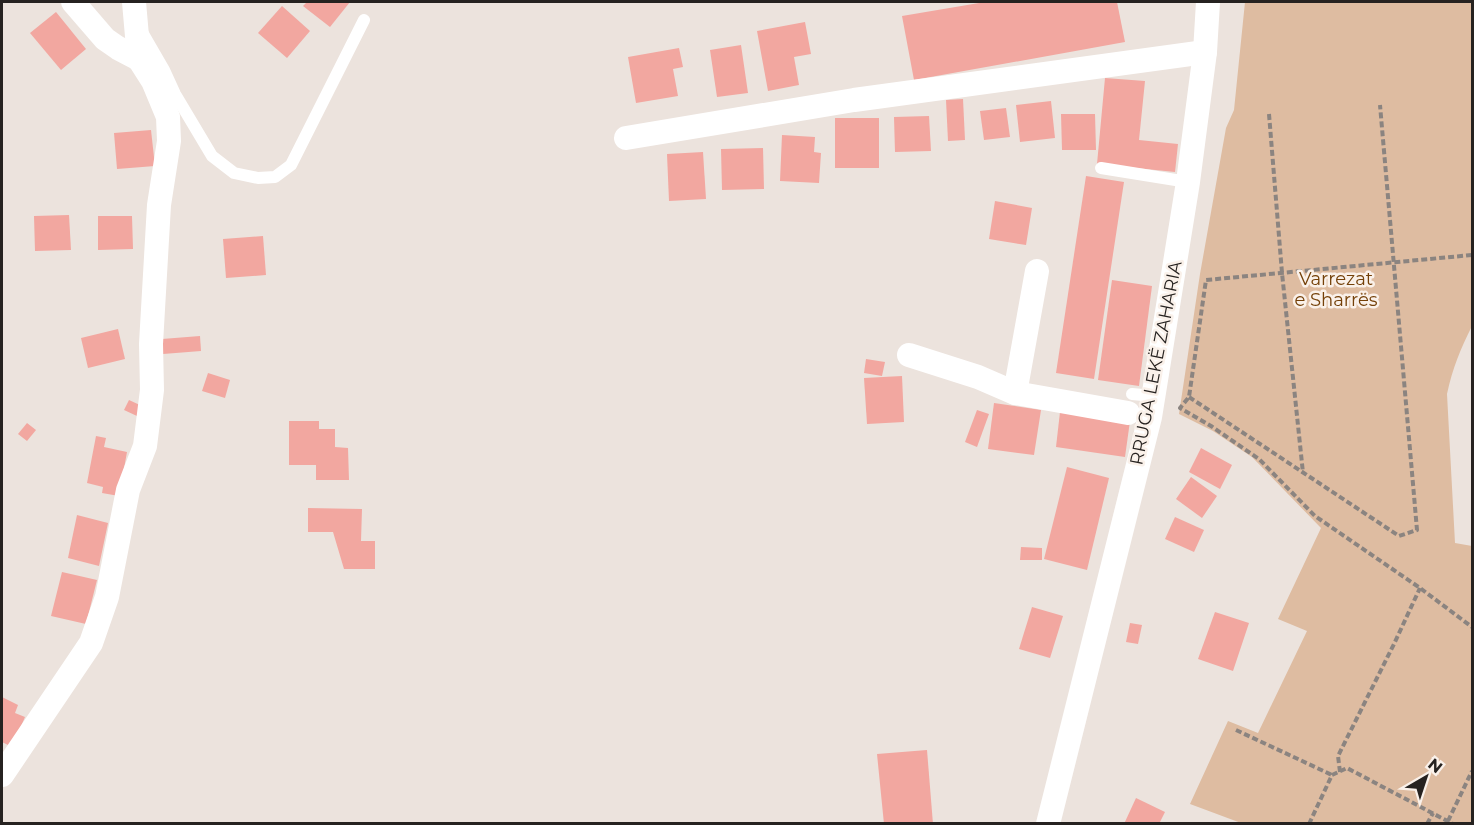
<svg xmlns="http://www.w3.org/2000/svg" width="1474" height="825" font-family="Montserrat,sans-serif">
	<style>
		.green { fill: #debca1 }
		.building { fill: #f2a7a0 }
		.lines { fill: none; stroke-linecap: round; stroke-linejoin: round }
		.path { stroke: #8b8480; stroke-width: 4; stroke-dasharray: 6 3; stroke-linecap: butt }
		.lane { stroke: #fff; stroke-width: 12 }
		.street { stroke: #fff; stroke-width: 24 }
		.labels { text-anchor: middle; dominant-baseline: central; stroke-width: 5; stroke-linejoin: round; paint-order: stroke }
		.park-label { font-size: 18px; fill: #744008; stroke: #faf1ea }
		.street-label { font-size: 18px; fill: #262220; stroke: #faf1ea }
	</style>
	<rect width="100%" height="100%" fill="#ece3dd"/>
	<!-- green -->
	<path class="green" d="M1245,2H1472V326C1460,350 1453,367 1447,394L1455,543L1472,546V823H1241L1190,804L1228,721L1258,733L1307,631L1278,619L1321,528L1252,457L1213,431L1179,414L1200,274L1226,128L1234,110Z"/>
	<!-- building -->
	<g class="building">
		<polygon points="307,2 350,2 330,27 303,6"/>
		<polygon points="985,2 1117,2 1125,42 914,80 902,16"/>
		<polygon points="282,6 310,31 287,58 258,33"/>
		<polygon points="56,12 86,49 61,70 30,33"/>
		<polygon points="805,22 811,54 794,57 799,85 768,91 757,31"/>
		<polygon points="741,45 748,93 717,97 710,50"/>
		<polygon points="679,48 683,67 673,69 678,96 636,103 628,57"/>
		<polygon points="1105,78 1145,81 1139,140 1178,144 1175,172 1097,164"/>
		<polygon points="963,99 965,140 948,141 946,100"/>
		<polygon points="1051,101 1055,138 1020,142 1016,105"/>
		<polygon points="1006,108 1010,137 984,140 980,111"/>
		<polygon points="1061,114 1095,114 1096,150 1062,150"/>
		<polygon points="929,116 931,151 895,152 894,117"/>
		<rect x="835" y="118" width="44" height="50"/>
		<polygon points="151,130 155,166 117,169 114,133"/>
		<polygon points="782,135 815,137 814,152 821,153 819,183 780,181"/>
		<polygon points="763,148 764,189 722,190 721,149"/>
		<polygon points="703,152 706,199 669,201 667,154"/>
		<polygon points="1086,176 1124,182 1094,379 1056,373"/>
		<polygon points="995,201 1032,208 1026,245 989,239"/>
		<polygon points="69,215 71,250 35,251 34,216"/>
		<polygon points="98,216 132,216 133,249 98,250"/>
		<polygon points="263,236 266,275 226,278 223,239"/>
		<polygon points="1112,280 1152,286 1139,386 1098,380"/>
		<polygon points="118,329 125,359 88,368 81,338"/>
		<polygon points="200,336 201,351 163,354 162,339"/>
		<polygon points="866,359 885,362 882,376 864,373"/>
		<polygon points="208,373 230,380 225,398 202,391"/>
		<polygon points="902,376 904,422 867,424 864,378"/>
		<polygon points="129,400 142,406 137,416 124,410"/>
		<polygon points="994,403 1041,410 1034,455 988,449"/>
		<polygon points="977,410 989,414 977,447 965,442"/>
		<polygon points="1060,412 1130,421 1125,457 1056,447"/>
		<polygon points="289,421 319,421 319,429 335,429 335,447 348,448 349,480 316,480 316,465 289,465"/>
		<polygon points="27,423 36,430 27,441 18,434"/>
		<polygon points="96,436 106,438 104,447 127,452 119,496 102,493 103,487 87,483"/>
		<polygon points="1201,448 1232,465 1220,489 1189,472"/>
		<polygon points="1067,467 1109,478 1087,570 1044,559"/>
		<polygon points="1191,477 1217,496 1202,518 1176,499"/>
		<polygon points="308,508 362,509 361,541 375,541 375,569 344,569 333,532 308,532"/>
		<polygon points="77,515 108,523 99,566 68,558"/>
		<polygon points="1175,517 1204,530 1194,552 1165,539"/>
		<polygon points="1021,547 1042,548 1042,560 1020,560"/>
		<polygon points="62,572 97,580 86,624 51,616"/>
		<polygon points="1032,607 1063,616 1050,658 1019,649"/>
		<polygon points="1215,612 1249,623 1233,671 1198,659"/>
		<polygon points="1130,623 1142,625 1138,644 1126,642"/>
		<polygon points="2,697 18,705 15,713 25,717 12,747 2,742"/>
		<polygon points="927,750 933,824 884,824 877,754"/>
		<polygon points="1136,798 1165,812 1159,824 1124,824"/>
	</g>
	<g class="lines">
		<!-- path -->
		<g class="path">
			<polyline points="1269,114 1282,273 1303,473"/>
			<polyline points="1472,255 1206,280 1189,397 1180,408 1211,426 1259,459 1315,516 1420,588 1472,627"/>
			<polyline points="1189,397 1399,536 1417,530 1380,105"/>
			<polyline points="1236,730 1332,775"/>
			<polyline points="1340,772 1338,756 1394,644 1420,588"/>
			<polyline points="1448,821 1472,771"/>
			<polyline points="1309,824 1332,775 1347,768 1453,824"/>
			<polyline points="1427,824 1433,813"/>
		</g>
		<!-- lane -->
		<g class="lane">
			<polyline points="142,32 164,70 175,94 212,156 234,173 258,178 275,177 291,165 364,20"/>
			<polyline points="1101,168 1188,182"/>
			<polyline points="1132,394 1154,396"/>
		</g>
		<!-- street -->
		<g class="street">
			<polyline points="73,2 105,39 118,48 139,59"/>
			<polyline points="626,138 854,100 1205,52"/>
			<polyline points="909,355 978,377 1015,393 1128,413"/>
			<polyline points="1015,393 1037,271"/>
			<polyline points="2,775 91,643 107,597 128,490 145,446 152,390 151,344 159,205 169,141 168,117 153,81 139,59 134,2"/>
			<polyline points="1048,824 1150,417 1188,182 1205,52 1208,2"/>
		</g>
	</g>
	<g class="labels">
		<!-- park labels -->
		<g class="park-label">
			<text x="1336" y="279">Varrezat<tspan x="1336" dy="21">e Sharrës</tspan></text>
		</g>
		<!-- street labels -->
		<g class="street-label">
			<text transform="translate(1156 363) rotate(-79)">RRUGA LEKË ZAHARIA</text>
		</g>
	</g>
	<!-- border -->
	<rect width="1474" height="825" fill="none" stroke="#262220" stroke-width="6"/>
	<!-- north arrow -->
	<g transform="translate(1426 777) rotate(39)" stroke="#faf1ea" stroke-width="4.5" paint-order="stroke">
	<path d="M0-4.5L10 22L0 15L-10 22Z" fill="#262220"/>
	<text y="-9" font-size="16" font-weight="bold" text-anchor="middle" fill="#262220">N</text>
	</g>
</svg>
